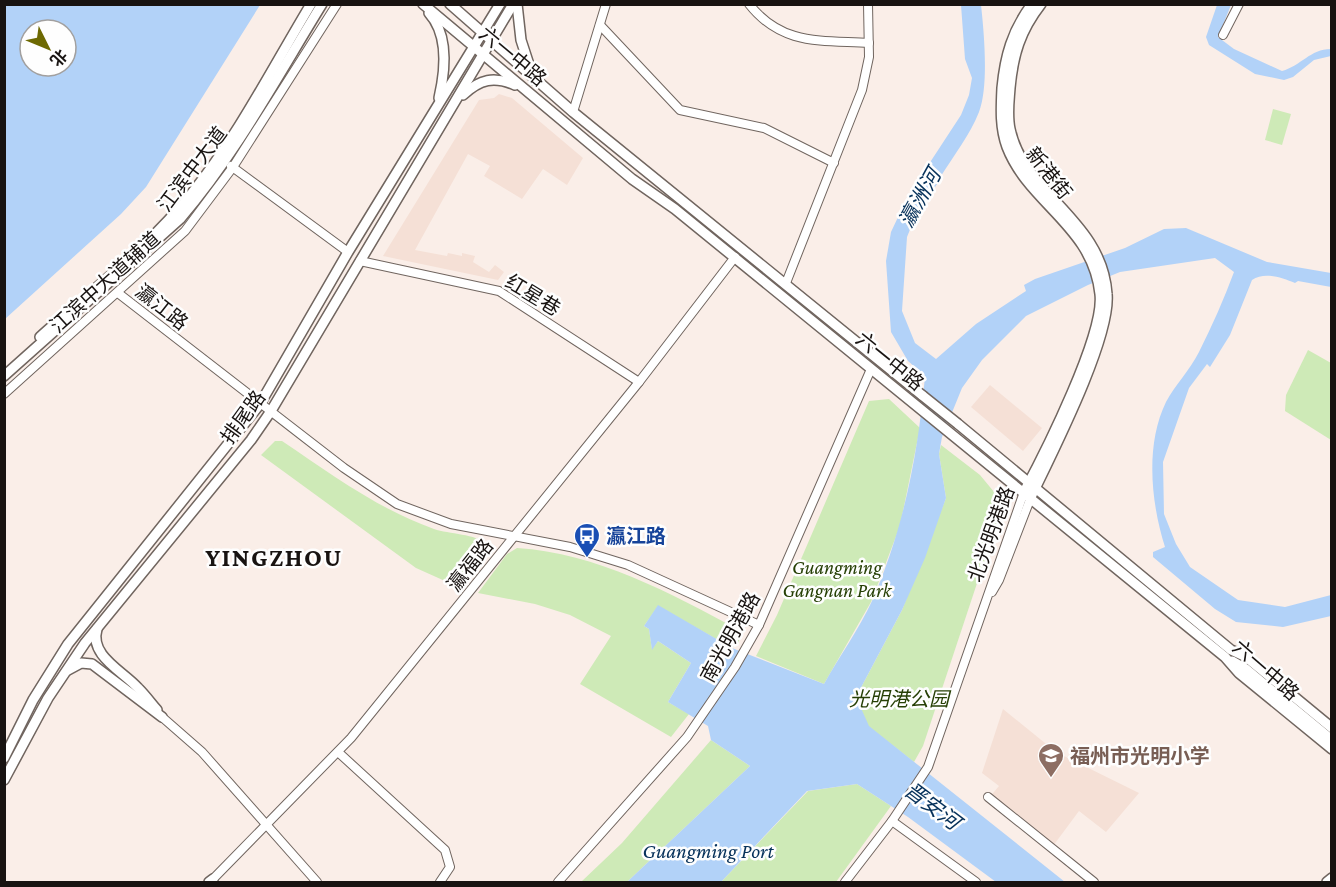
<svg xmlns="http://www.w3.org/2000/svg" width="1336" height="887" font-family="'Crimson Pro','Noto Sans SC',serif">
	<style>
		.built { fill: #f5e0d6 }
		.green { fill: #ceeab7 }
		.water { fill: #b2d2f8; fill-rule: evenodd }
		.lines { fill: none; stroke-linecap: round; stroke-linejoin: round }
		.minor-casing { stroke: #70655f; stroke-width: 10 }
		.major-casing { stroke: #70655f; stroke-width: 12 }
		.minor { stroke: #fff; stroke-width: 8 }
		.major { stroke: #fff; stroke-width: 9 }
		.major-bridge-casing { stroke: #70655f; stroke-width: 12; stroke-linecap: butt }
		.major-bridge { stroke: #fff; stroke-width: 9 }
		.labels { text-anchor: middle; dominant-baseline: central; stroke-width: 5; stroke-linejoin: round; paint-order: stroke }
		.street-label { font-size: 20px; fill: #181311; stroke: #fefefe }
		.transit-label { font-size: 20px; font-weight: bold; fill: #164399; stroke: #fefefe; text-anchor: start }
		.park-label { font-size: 20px; font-style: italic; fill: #274006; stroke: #fefefe }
		.education-label { font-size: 20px; font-weight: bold; fill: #785e54; stroke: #fefefe; text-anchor: start }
		.water-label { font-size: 21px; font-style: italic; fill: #06315a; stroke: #fefefe }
		.district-label { font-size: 26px; font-weight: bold; letter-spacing: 1.5px; fill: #181311; stroke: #fefefe }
	</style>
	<rect width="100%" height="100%" fill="#faeee8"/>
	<!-- built -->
	<g class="built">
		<polygon points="499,94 512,98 583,158 567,185 543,169 522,199 484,176 490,166 468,154 415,250 447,256 448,253 462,256 462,253 475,256 473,262 489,272 495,265 504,272 498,280 383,256 479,100 494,98"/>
		<polygon points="990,385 1042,428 1023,451 971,407"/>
		<polygon points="1003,709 1056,752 1139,793 1106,832 1079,811 1053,846 988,799 999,786 982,773"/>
	</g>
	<!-- green -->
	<g class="green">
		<polygon points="1273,109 1291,114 1282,145 1265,140"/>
		<polygon points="1308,350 1331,363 1331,440 1285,411 1286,395"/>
		<polygon points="889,399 920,428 900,526 871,602 824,684 756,656 777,615 869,401"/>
		<path d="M275,441H282C331,474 378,509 434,529C449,534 476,534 487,544L486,550L461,581H445L416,568L261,455Z"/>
		<polygon points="941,445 980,475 999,498 997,523 923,746 914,762 868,726 856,697 902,610 946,498 939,454"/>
		<path d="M517,548C597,553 670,593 739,630V642L732,648L658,606L644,626L649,629L652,649L658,641L691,663L668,702L689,714L671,737L580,684L611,636L570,615L535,604L478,593L507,554Z"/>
		<polygon points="711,740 750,766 627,882 581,882 622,843"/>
		<polygon points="857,784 891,806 836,882 721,882 808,791"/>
	</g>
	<!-- water -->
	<g class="water">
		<path d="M5,4L260,5L146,187L121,214L5,319ZM30,30H66V66H30Z"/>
		<path d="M961,5H981C984,32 989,86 979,112C970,135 954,155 941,176H937L934,182L937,184L913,222L907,237L902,311L915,343L936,359L976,324L1026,291L1024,285L1035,279L1125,248L1164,229L1186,228L1267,262L1331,273V287L1298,281L1295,283C1282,278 1265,271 1252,280L1230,335L1210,367L1207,364L1189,388L1163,462L1164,514L1176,544L1190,567L1238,600L1285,607L1331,595V616L1283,627L1236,622L1215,609L1153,557V552L1165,547C1151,503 1145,445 1166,402C1175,385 1190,370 1199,352C1212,326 1224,299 1234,272L1215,258L1120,272L1088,285L1026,316L982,360L962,388L942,437L939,454L946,498L925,558L902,610L856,697L869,726L1065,882H996L908,817L857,784L807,791L721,882H627L750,766L711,740L708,726L668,702L691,663L658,641L652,650L649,629L644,626L658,605L732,648L824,684C839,657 859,629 872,601C904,528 918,454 925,376L908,361L891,332L886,261L891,232L908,196L961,115L969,95L972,78L965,59Z"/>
		<path d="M1217,5H1231L1218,37L1234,49L1282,71C1301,66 1310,49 1331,49V56L1314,60L1293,77L1284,80L1255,74L1209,45L1206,37Z"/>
	</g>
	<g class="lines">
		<defs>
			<g id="minor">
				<path d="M749,4C782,46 821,40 869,43"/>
				<polyline points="600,25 680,110 764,128 834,163"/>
				<polyline points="1223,35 1239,4"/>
				<polyline points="573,112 606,4"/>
				<polyline points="231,166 348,252"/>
				<polyline points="360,261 499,291 639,382"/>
				<polyline points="786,283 862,90 869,57 868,4"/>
				<polyline points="118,293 344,468 397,504 451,524 570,547 628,565 759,625"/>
				<polyline points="4,394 185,231 233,167 337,4"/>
				<polyline points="992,592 999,580 1031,497"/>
				<polyline points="162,717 202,752 317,882"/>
				<polyline points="338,752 445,850 450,867 440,882"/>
				<polyline points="988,797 1094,882"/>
				<polyline points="892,821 976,882"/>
				<polyline points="213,879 351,738 639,382 735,257"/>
				<polyline points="558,882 687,737 735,667 759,625 871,369"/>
				<polyline points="845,882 892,821 928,767 1024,492"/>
			</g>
			<g id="major">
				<polyline points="423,4 632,179 675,209 1225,657 1239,673 1332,749"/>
				<polyline points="450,4 573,112 923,396"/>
				<polyline points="517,4 521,40 534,80"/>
				<path d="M429,13C449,35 445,72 439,98"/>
				<path d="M463,95C480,79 494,76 515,85"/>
				<path d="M40,337C91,291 149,247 192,193C238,136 273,67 311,4"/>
				<path d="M4,376L180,219C236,154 277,77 322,4"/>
				<polyline points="958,424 1231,650 1246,657 1332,728"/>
				<path d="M1024,492C1045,453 1105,334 1100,294C1093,226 1029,204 1007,147C1000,128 1001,109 1002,88C1005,56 1012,31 1032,4"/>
				<path d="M1031,497C1052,453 1111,338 1107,294C1102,219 1024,195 1010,129C1007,115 1009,102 1010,88C1013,55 1020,31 1041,4"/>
				<path d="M97,629C89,656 123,671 138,688C145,695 151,703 157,710"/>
				<polyline points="1232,661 1246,669 1332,740"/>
				<polyline points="68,670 81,663 92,664 162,717"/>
				<polyline points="4,758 33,700 68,644 260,404 348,252 500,4"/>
				<polyline points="4,780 48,698 85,643 251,440 271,411 513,4"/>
				<polyline points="209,882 213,879"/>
				<polyline points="1327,882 1332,878"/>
			</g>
		</defs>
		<!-- minor casing -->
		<use href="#minor" class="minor-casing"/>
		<!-- major casing -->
		<use href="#major" class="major-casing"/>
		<!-- minor -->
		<use href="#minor" class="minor"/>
		<!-- major -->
		<use href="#major" class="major"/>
		<defs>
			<polyline id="major-bridge" points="923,396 958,424"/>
		</defs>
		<!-- major-bridge casing -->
		<use href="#major-bridge" class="major-bridge-casing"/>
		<!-- major-bridge -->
		<use href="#major-bridge" class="major-bridge"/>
	</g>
	<!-- icons -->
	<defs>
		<symbol id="bus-pin" viewBox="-11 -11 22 30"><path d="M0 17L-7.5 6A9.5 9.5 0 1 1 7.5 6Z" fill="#1a4fb4" stroke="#fefefe"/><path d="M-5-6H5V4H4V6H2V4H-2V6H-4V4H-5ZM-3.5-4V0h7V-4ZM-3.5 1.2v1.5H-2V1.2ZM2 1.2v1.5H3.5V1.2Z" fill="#fff"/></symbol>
		<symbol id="school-pin" viewBox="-11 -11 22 30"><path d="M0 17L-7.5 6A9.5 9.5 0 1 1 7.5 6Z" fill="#8d6e63" stroke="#fefefe"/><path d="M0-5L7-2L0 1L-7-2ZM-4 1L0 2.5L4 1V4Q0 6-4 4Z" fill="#fff"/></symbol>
	</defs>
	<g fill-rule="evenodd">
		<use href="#bus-pin" x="572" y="521" width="30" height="40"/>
		<use href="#school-pin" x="1036" y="741" width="30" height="40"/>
	</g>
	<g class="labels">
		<!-- street labels -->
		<g class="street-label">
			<text transform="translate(513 56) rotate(40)">六一中路</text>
			<text transform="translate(192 169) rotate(-53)">江滨中大道</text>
			<text transform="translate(1049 173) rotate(51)">新港街</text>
			<text transform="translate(105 282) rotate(-42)">江滨中大道辅道</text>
			<text transform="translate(533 295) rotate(31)">红星巷</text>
			<text transform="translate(162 307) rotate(38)">瀛江路</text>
			<text transform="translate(890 361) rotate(39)">六一中路</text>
			<text transform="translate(243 417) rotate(-54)">排尾路</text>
			<text transform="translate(991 534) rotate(-70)">北光明港路</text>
			<text transform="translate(470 565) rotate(-52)">瀛福路</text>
			<text transform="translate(730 637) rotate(-61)">南光明港路</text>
			<text transform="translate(1266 670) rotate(41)">六一中路</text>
		</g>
		<!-- transit labels -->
		<g class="transit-label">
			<text x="606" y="536">瀛江路</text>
		</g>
		<!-- park labels -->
		<g class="park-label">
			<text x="837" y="567">Guangming<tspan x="837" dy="23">Gangnan Park</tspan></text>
			<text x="899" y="699">光明港公园</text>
		</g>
		<!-- education labels -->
		<g class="education-label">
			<text x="1070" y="756">福州市光明小学</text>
		</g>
		<!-- water labels -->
		<g class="water-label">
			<text transform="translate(920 198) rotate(-61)">瀛洲河</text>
			<text transform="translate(932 806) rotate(37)">晋安河</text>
			<text x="708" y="851">Guangming Port</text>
		</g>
		<!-- district labels -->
		<g class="district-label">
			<text x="274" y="557">YINGZHOU</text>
		</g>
	</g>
	<!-- border -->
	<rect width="1336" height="887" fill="none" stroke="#181311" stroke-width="12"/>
	<!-- north arrow -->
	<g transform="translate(48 48) rotate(133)"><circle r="28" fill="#fefefe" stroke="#a2a09f" stroke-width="1.5"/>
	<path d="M0-4.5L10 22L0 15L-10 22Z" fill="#6d6902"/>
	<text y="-9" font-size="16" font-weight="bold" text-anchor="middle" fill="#181311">北</text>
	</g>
</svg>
